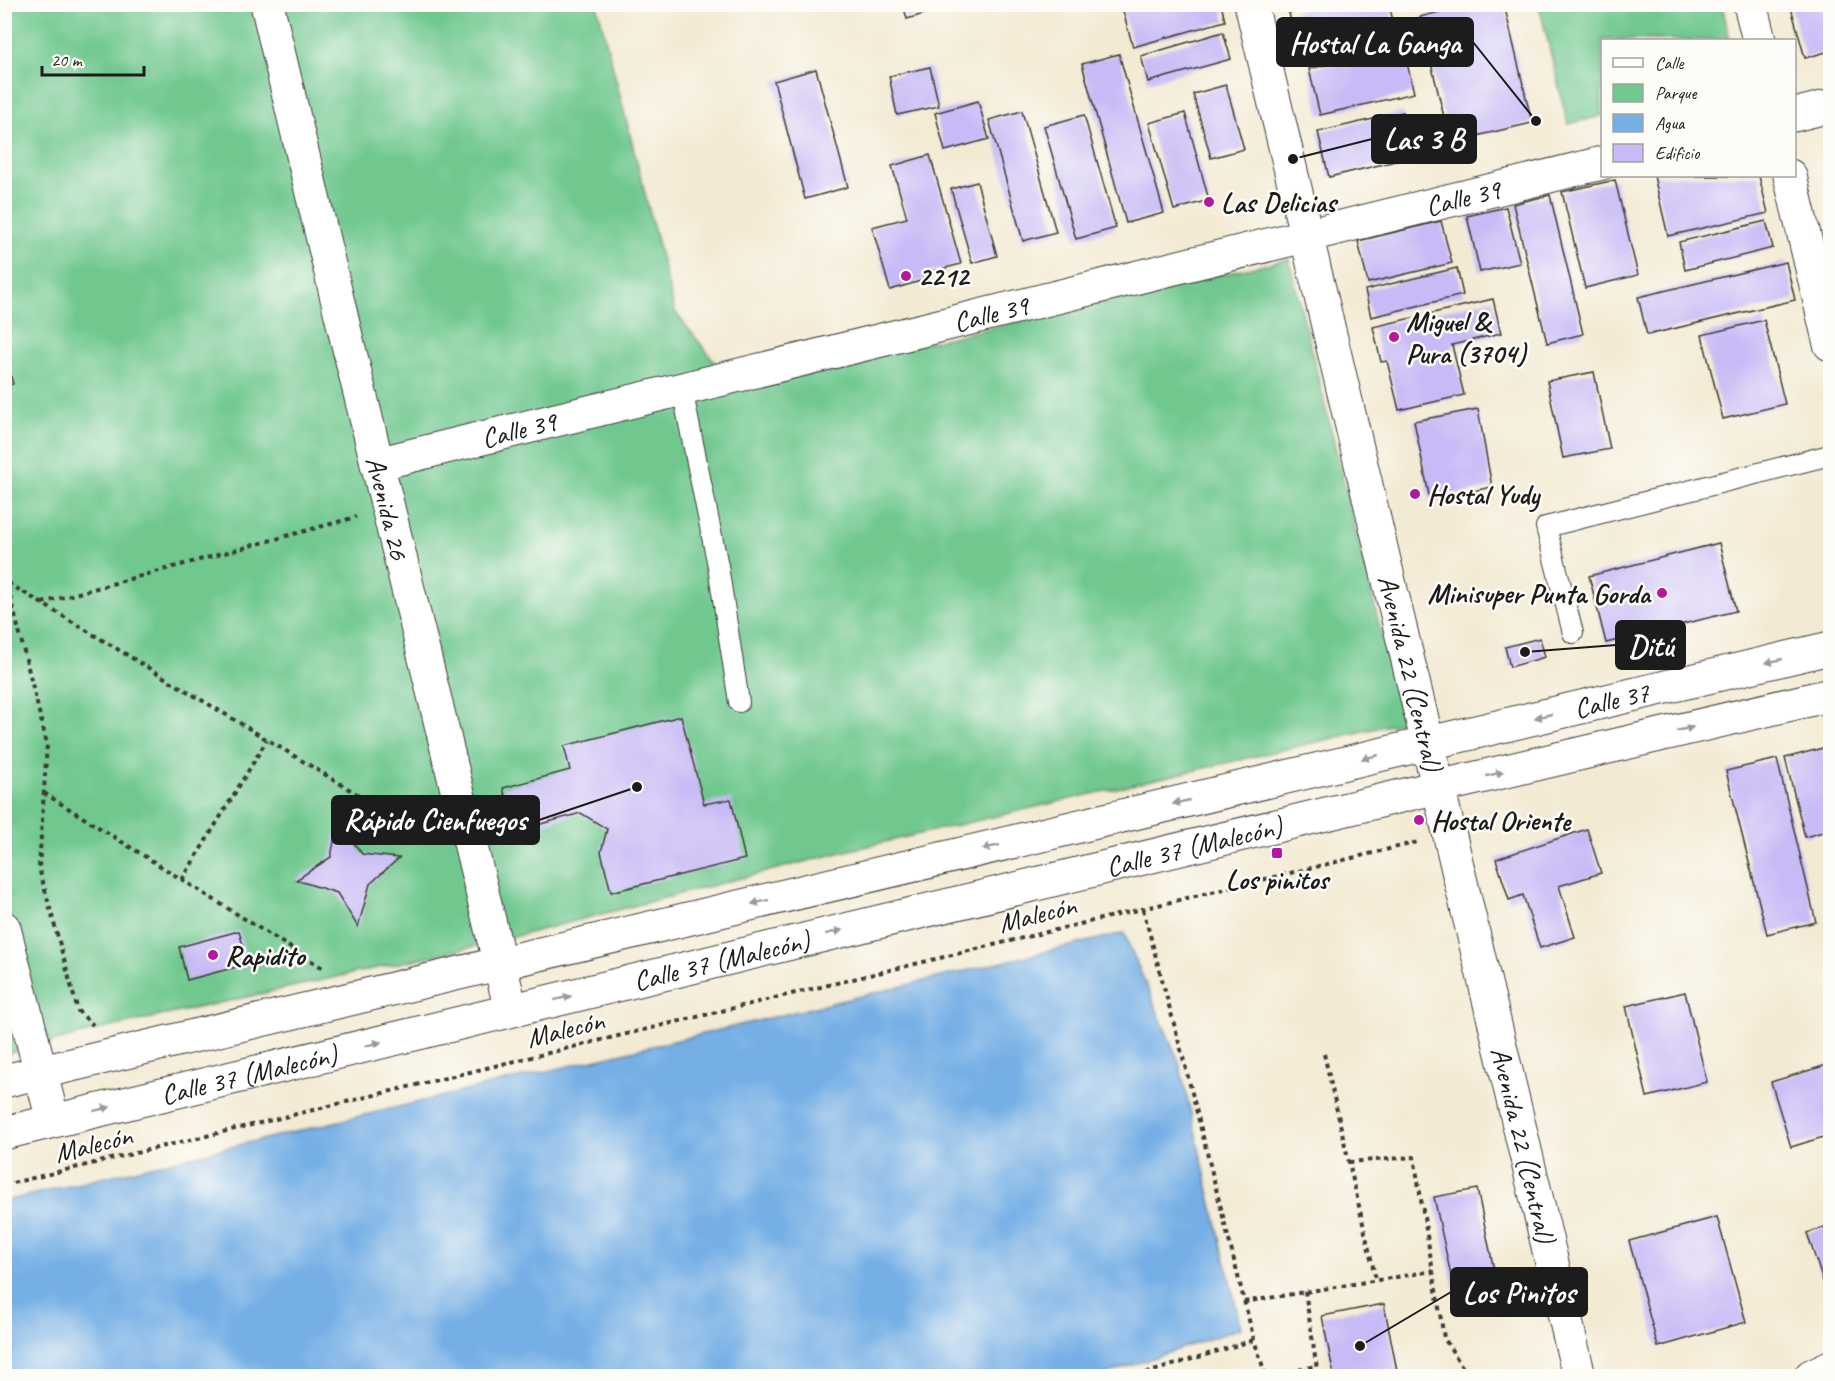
<svg xmlns="http://www.w3.org/2000/svg" width="1835" height="1381" font-family="Caveat,sans-serif">
	<style>
		.green { fill: #70c88f; stroke: #467256; stroke-width: 1.5 }
		.water { fill: #74afe5; stroke: #486680; stroke-width: 1.5 }
		.building { fill: #c7baf6 }
		.lines { fill: none; stroke-linecap: round; stroke-linejoin: round }
		.service-casing { stroke: #3c3b37; stroke-width: 22 }
		.minor-casing { stroke: #3c3b37; stroke-width: 35 }
		.tertiary-casing { stroke: #3c3b37; stroke-width: 35 }
		.secondary-casing { stroke: #3c3b37; stroke-width: 35 }
		.primary-casing { stroke: #3c3b37; stroke-width: 35 }
		.path { stroke: #3c3b37; stroke-width: 4; stroke-dasharray: 4.5 4.5; stroke-linecap: butt }
		.service { stroke: #fff; stroke-width: 20 }
		.minor { stroke: #fff; stroke-width: 33 }
		.tertiary { stroke: #fff; stroke-width: 33 }
		.secondary { stroke: #fff; stroke-width: 33 }
		.primary { stroke: #fff; stroke-width: 33 }
		.oneway { fill: #999 }
		.poi-dot { fill: #b5179e; stroke: #fdfcf7; stroke-width: 2 }
		.labels { text-anchor: middle; dominant-baseline: central; stroke-width: 5; stroke-linejoin: round; paint-order: stroke }
		.street-label { font-size: 28px; fill: #1c1c1c; stroke: #fdfcf7 }
		.poi-label { font-size: 28px; font-weight: bold; fill: #1c1c1c; stroke: #fdfcf7; text-anchor: start }
		.leader { fill: none; stroke: #1c1c1c; stroke-width: 2 }
		.callout-dot { fill: #1c1c1c; stroke: #fdfcf7; stroke-width: 2 }
		.callout { fill: #1c1c1c; stroke: #1c1c1c; stroke-width: 2 }
		.callout-label { font-size: 30px; text-anchor: middle; font-weight: bold; fill: #fff }
	</style>
	<rect width="100%" height="100%" fill="#fdfcf7"/>
	<filter id="ink" filterUnits="userSpaceOnUse"><feTurbulence type="fractalNoise" baseFrequency=".0167" numOctaves="2"/><feDisplacementMap in="SourceGraphic" scale="12" xChannelSelector="R" yChannelSelector="G"/><feConvolveMatrix kernelMatrix="1 2 1 2 8 2 1 2 1" color-interpolation-filters="sRGB"/></filter>
	<filter id="wash" filterUnits="userSpaceOnUse"><feTurbulence type="fractalNoise" baseFrequency=".008" numOctaves="4" result="noise"/><feDisplacementMap in="SourceGraphic" scale="24" xChannelSelector="R" yChannelSelector="G"/><feGaussianBlur stdDeviation="1.35" result="paint"/><feColorMatrix in="noise" values="0 0 0 0 0 0 0 0 0 0 0 0 0 0 0 0 0 1.4 0 .05"/><feComposite in="paint" operator="in"/></filter>
	<g filter="url(#wash)">
		<rect width="100%" height="100%" fill="#f3ead3"/>
		<!-- green -->
		<g class="green">
			<polygon points="259,4 267,8 300,4 597,5 675,312 735,387 1289,259 1403,722 846,851 494,942 98,1030 5,1054 5,5"/>
			<polygon points="1539,5 1722,5 1730,40 1602,40 1602,116 1568,124"/>
		</g>
		<!-- water -->
		<polygon class="water" points="1124,933 1179,1062 1241,1328 1100,1376 5,1376 5,1201"/>
		<g id="blocks">
			<!-- building -->
			<g class="building">
				<polygon points="903,4 951,4 951,6 907,19"/>
				<polygon points="1121,4 1221,4 1225,21 1133,47"/>
				<polygon points="1323,4 1389,4 1395,30 1298,53 1289,13"/>
				<polygon points="1470,4 1504,4 1532,123 1450,142 1420,17"/>
				<polygon points="1790,4 1830,4 1830,51 1805,58"/>
				<polygon points="1223,32 1231,59 1148,82 1141,56"/>
				<polygon points="1403,46 1414,93 1320,115 1309,69"/>
				<polygon points="1119,54 1164,213 1126,223 1082,64"/>
				<polygon points="930,67 939,106 897,115 889,76"/>
				<polygon points="816,69 848,187 805,199 774,81"/>
				<polygon points="1226,85 1244,149 1211,158 1193,94"/>
				<polygon points="978,101 989,139 945,151 935,113"/>
				<polygon points="1022,111 1056,232 1023,241 989,120"/>
				<polygon points="1403,112 1413,157 1329,177 1318,132"/>
				<polygon points="1185,113 1209,200 1174,210 1149,123"/>
				<polygon points="1084,115 1116,228 1076,239 1044,126"/>
				<polygon points="1830,132 1830,155 1824,134"/>
				<polygon points="930,155 961,264 922,274 924,280 890,290 872,227 907,218 892,166"/>
				<polygon points="1654,176 1759,176 1768,213 1668,236"/>
				<polygon points="1615,180 1638,275 1585,288 1562,192"/>
				<polygon points="977,182 997,256 972,263 951,189"/>
				<polygon points="1550,195 1583,334 1547,343 1513,204"/>
				<polygon points="1506,207 1520,263 1480,272 1467,216"/>
				<polygon points="1441,221 1452,263 1368,283 1358,241"/>
				<polygon points="1766,221 1773,248 1685,270 1679,242"/>
				<polygon points="1786,262 1795,300 1647,335 1638,297"/>
				<polygon points="1457,268 1463,295 1371,317 1365,290"/>
				<polygon points="1493,299 1501,333 1452,345 1464,395 1399,410 1387,361 1381,362 1373,327"/>
				<polygon points="1764,320 1785,404 1723,419 1702,335"/>
				<polygon points="4,352 13,384 4,386"/>
				<polygon points="1594,372 1610,449 1563,458 1547,381"/>
				<polygon points="1478,409 1492,487 1430,500 1414,421"/>
				<polygon points="1719,543 1736,611 1606,643 1589,576"/>
				<polygon points="1540,638 1545,657 1510,667 1505,647"/>
				<polygon points="681,716 704,804 731,799 745,859 611,892 601,852 607,829 581,813 515,831 503,788 570,770 564,746"/>
				<polygon points="1823,748 1830,775 1830,830 1805,837 1785,758"/>
				<polygon points="1777,759 1816,922 1767,934 1726,771"/>
				<polygon points="338,821 362,854 399,858 370,884 358,927 337,893 296,880 331,857"/>
				<polygon points="1587,829 1601,873 1559,886 1575,937 1540,948 1523,895 1509,900 1496,859"/>
				<polygon points="239,931 248,964 187,980 179,947"/>
				<polygon points="1685,992 1707,1082 1647,1097 1626,1006"/>
				<polygon points="1830,1064 1830,1135 1791,1147 1771,1082"/>
				<polygon points="1477,1189 1499,1294 1457,1303 1434,1197"/>
				<polygon points="1717,1217 1746,1322 1658,1347 1629,1241"/>
				<polygon points="1830,1225 1830,1302 1807,1233"/>
				<polygon points="1384,1304 1398,1376 1334,1376 1322,1316"/>
			</g>
		</g>
	</g>
	<g filter="url(#ink)">
		<use href="#blocks" fill-opacity="0" stroke="#3c3b37" stroke-width="1.5"/>
		<g class="lines">
			<defs>
				<g id="service">
					<polyline points="682,389 718,566 739,702"/>
					<polyline points="1573,633 1546,527 1830,455"/>
				</g>
				<g id="minor">
					<path id="s1" d="M267,4L345,332L511,1010"/>
					<path id="s2" d="M1251,4L1579,1376"/>
					<polyline points="1794,115 1830,106"/>
					<path id="s3" d="M377,464L1602,163"/>
					<polyline points="1811,1376 1830,1367"/>
				</g>
				<g id="tertiary">
					<polyline points="1750,4 1759,40"/>
					<polyline points="1790,176 1830,344"/>
				</g>
				<polyline id="secondary" points="4,928 53,1121"/>
				<g id="primary">
					<path id="s4" d="M4,1081L1830,648"/>
					<path id="s5" d="M4,1133L1438,787L1830,695"/>
				</g>
			</defs>
			<!-- service casing -->
			<use href="#service" class="service-casing"/>
			<!-- minor casing -->
			<use href="#minor" class="minor-casing"/>
			<!-- tertiary casing -->
			<use href="#tertiary" class="tertiary-casing"/>
			<!-- secondary casing -->
			<use href="#secondary" class="secondary-casing"/>
			<!-- primary casing -->
			<use href="#primary" class="primary-casing"/>
			<!-- path -->
			<g class="path">
				<polyline points="4,571 47,744 39,868 78,1011 93,1025"/>
				<polyline points="8,583 435,841"/>
				<polyline points="42,603 356,517"/>
				<polyline points="44,793 326,970"/>
				<polyline points="182,880 267,740"/>
				<polyline points="1143,909 1185,1065 1254,1340 1266,1376"/>
				<polyline points="1324,1054 1376,1280"/>
				<polyline points="1349,1162 1414,1157 1444,1338 1468,1376"/>
				<polyline points="4,1185 1418,842"/>
				<polyline points="1305,1291 1318,1376"/>
				<polyline points="1244,1302 1433,1271"/>
				<polyline points="1137,1376 1254,1340"/>
				<polyline points="1273,1376 1315,1366"/>
			</g>
			<!-- service -->
			<use href="#service" class="service"/>
			<!-- minor -->
			<use href="#minor" class="minor"/>
			<!-- tertiary -->
			<use href="#tertiary" class="tertiary"/>
			<!-- secondary -->
			<use href="#secondary" class="secondary"/>
			<!-- primary -->
			<use href="#primary" class="primary"/>
		</g>
		<!-- one-way arrows -->
		<defs><path id="oneway-solid" d="M-6-.8H1V-3.2L6.5 0L1 3.2V.8H-6Z" transform="scale(1.5)"/></defs>
		<g class="oneway">
			<use href="#oneway-solid" transform="translate(1774 661) rotate(167)"/>
			<use href="#oneway-solid" transform="translate(1543 716) rotate(167)"/>
			<use href="#oneway-solid" transform="translate(1685 729) rotate(-13)"/>
			<use href="#oneway-solid" transform="translate(1370 757) rotate(167)"/>
			<use href="#oneway-solid" transform="translate(1495 774) rotate(-13)"/>
			<use href="#oneway-solid" transform="translate(1181 802) rotate(167)"/>
			<use href="#oneway-solid" transform="translate(991 847) rotate(167)"/>
			<use href="#oneway-solid" transform="translate(760 902) rotate(167)"/>
			<use href="#oneway-solid" transform="translate(834 932) rotate(-14)"/>
			<use href="#oneway-solid" transform="translate(563 998) rotate(-14)"/>
			<use href="#oneway-solid" transform="translate(373 1044) rotate(-14)"/>
			<use href="#oneway-solid" transform="translate(102 1109) rotate(-14)"/>
		</g>
	</g>
	<!-- markers -->
	<g class="poi-dot">
		<circle cx="1209" cy="202" r="6"/>
		<circle cx="906" cy="276" r="6"/>
		<circle cx="1394" cy="337" r="6"/>
		<circle cx="1415" cy="494" r="6"/>
		<circle cx="1662" cy="593" r="6"/>
		<circle cx="1419" cy="820" r="6"/>
		<rect x="1271" y="847" width="12" height="12" rx="3"/>
		<circle cx="213" cy="955" r="6"/>
	</g>
	<g class="labels">
		<!-- street labels -->
		<g class="street-label">
			<text stroke="none"><textPath href="#s3" startOffset="1118">Calle 39</textPath></text>
			<text stroke="none"><textPath href="#s3" startOffset="632">Calle 39</textPath></text>
			<text stroke="none"><textPath href="#s3" startOffset="146">Calle 39</textPath></text>
			<text stroke="none"><textPath href="#s1" startOffset="518">Avenida 26</textPath></text>
			<text stroke="none"><textPath href="#s2" startOffset="688">Avenida 22 (Central)</textPath></text>
			<text stroke="none"><textPath href="#s4" startOffset="1652">Calle 37</textPath></text>
			<text stroke="none"><textPath href="#s5" startOffset="1224">Calle 37 (Malecón)</textPath></text>
			<text transform="translate(1037 914) rotate(-14)">Malecón</text>
			<text stroke="none"><textPath href="#s5" startOffset="738">Calle 37 (Malecón)</textPath></text>
			<text transform="translate(565 1029) rotate(-14)">Malecón</text>
			<text stroke="none"><textPath href="#s5" startOffset="252">Calle 37 (Malecón)</textPath></text>
			<text transform="translate(93 1144) rotate(-14)">Malecón</text>
			<text stroke="none"><textPath href="#s2" startOffset="1173">Avenida 22 (Central)</textPath></text>
		</g>
		<!-- poi labels -->
		<g class="poi-label">
			<text x="1221" y="202">Las Delicias</text>
			<text x="918" y="276">2212</text>
			<text x="1406" y="321">Miguel &amp;<tspan x="1406" dy="32">Pura (3704)</tspan></text>
			<text x="1427" y="494">Hostal Yudy</text>
			<text x="1650" y="593" text-anchor="end">Minisuper Punta Gorda</text>
			<text x="1431" y="820">Hostal Oriente</text>
			<text x="1277" y="879" text-anchor="middle">Los pinitos</text>
			<text x="225" y="955">Rapidito</text>
		</g>
	</g>
	<!-- callouts -->
	<path class="leader" d="M1536 121L1473 42M1293 159L1372 139M1525 652L1616 645M637 787L539 820M1360 1346L1451 1292"/>
	<g class="callout-dot">
		<circle cx="1536" cy="121" r="6"/>
		<circle cx="1293" cy="159" r="6"/>
		<circle cx="1525" cy="652" r="6"/>
		<circle cx="637" cy="787" r="6"/>
		<circle cx="1360" cy="1346" r="6"/>
	</g>
	<g class="callout">
		<rect x="1277" y="18" width="196" height="48" rx="6"/>
		<rect x="1372" y="115" width="104" height="48" rx="6"/>
		<rect x="1616" y="621" width="69" height="48" rx="6"/>
		<rect x="332" y="796" width="207" height="48" rx="6"/>
		<rect x="1451" y="1268" width="136" height="48" rx="6"/>
	</g>
	<g class="callout-label">
		<text x="1375" y="53">Hostal La Ganga</text>
		<text x="1424" y="149">Las 3 B</text>
		<text x="1651" y="656">Ditú</text>
		<text x="435" y="830">Rápido Cienfuegos</text>
		<text x="1519" y="1303">Los Pinitos</text>
	</g>
	<!-- margin -->
	<rect width="1835" height="1381" fill="none" stroke="#fdfcf7" stroke-width="24"/>
	<!-- legend -->
	<rect x="1601" y="39" width="195" height="138" fill="#fdfcf7" stroke="#a3a29f" stroke-width="1.5"/>
	<rect x="1613" y="58" width="30" height="9" fill="#ffffff" stroke="#a3a29f" stroke-width="1.5"/>
	<text x="1655" y="69" font-size="18" fill="#1c1c1c">Calle</text>
	<rect x="1613" y="84" width="30" height="18" fill="#70c88f" stroke="#a3a29f" stroke-width="1.5"/>
	<text x="1655" y="99" font-size="18" fill="#1c1c1c">Parque</text>
	<rect x="1613" y="114" width="30" height="18" fill="#74afe5" stroke="#a3a29f" stroke-width="1.5"/>
	<text x="1655" y="129" font-size="18" fill="#1c1c1c">Agua</text>
	<rect x="1613" y="144" width="30" height="18" fill="#c7baf6" stroke="#a3a29f" stroke-width="1.5"/>
	<text x="1655" y="159" font-size="18" fill="#1c1c1c">Edificio</text>
	<!-- scale -->
	<path d="M42 66v9h102v-9" fill="none" stroke="#1c1c1c" stroke-width="3"/>
	<text x="51" y="66" font-size="18" fill="#1c1c1c" stroke="#fdfcf7" stroke-width="4.5" paint-order="stroke">20 m</text>
</svg>
